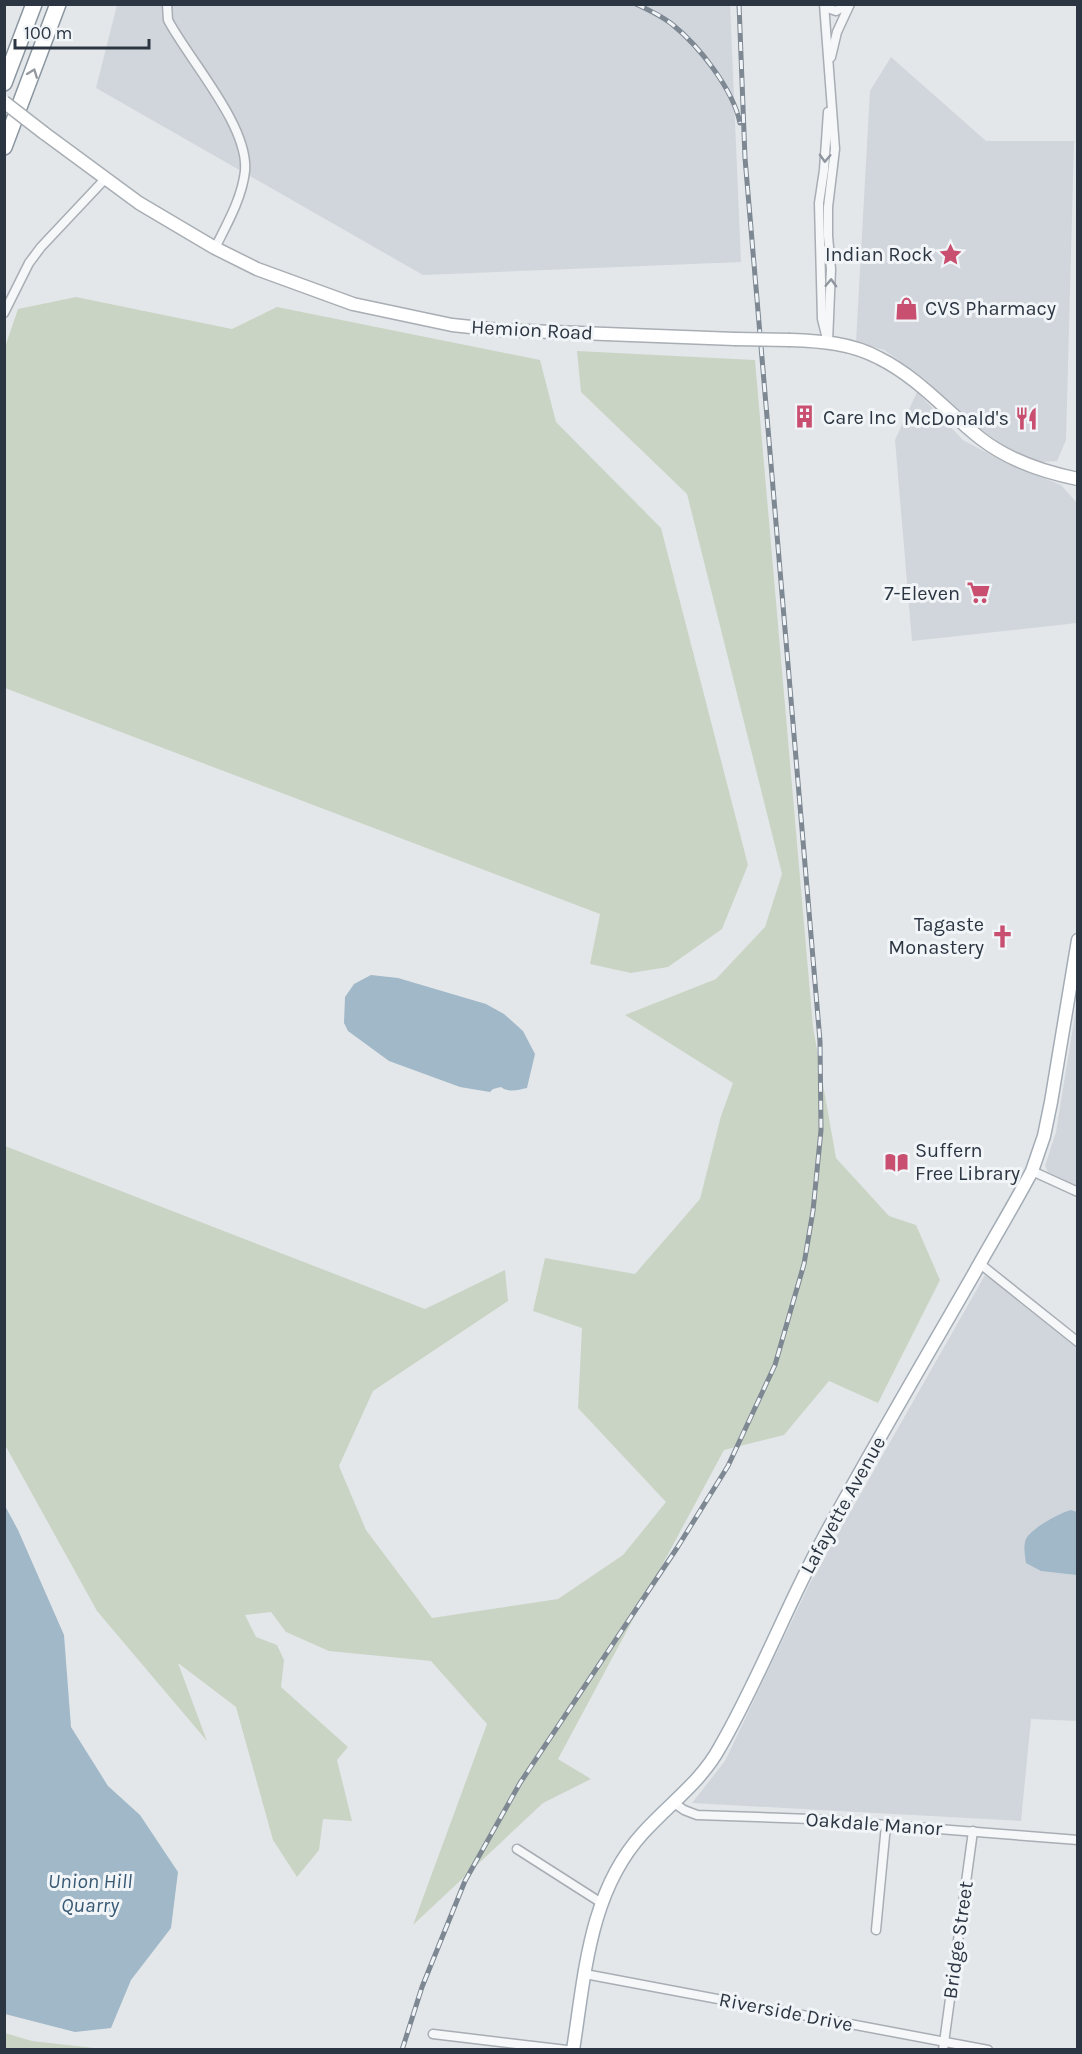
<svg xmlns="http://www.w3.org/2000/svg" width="1082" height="2054" font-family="Karla,sans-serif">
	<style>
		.built { fill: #d1d6dc }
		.green { fill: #cad4c4 }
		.water { fill: #a0b8c8 }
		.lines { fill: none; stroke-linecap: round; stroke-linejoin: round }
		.street-casing { stroke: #a8aeb4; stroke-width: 11 }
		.secondary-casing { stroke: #a8aeb4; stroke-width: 15 }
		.primary-casing { stroke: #a3acb5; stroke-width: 15 }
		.highway-casing { stroke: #8b96a0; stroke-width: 18 }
		.street { stroke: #f5f7f9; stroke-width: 8 }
		.secondary { stroke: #fff; stroke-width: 12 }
		.primary { stroke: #fff; stroke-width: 12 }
		.highway { stroke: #fff; stroke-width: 15 }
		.rail-casing { stroke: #7d8893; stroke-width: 5 }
		.rail { stroke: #f2f5f8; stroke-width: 3; stroke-dasharray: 9; stroke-linecap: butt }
		.secondary-bridge-casing { stroke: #a8aeb4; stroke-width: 15; stroke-linecap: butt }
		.secondary-bridge { stroke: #fff; stroke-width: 12 }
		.oneway { stroke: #969aa0 }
		.oneway2 { stroke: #90969e }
		.labels { text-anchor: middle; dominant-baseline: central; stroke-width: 6; stroke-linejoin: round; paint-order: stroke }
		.poi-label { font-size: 20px; fill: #2c3642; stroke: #f2f5f8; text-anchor: end }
		.street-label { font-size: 20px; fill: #2c3642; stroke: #f2f5f8 }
		.water-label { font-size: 21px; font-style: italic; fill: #385974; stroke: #f2f5f8 }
	</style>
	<rect width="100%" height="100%" fill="#e3e7ea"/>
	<!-- built -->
	<g class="built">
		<polygon points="117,5 730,5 741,262 423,275 96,88"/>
		<polygon points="891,57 986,141 1074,141 1066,440 1057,461 1040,462 1005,447 964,417 924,378 884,350 856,342 870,91"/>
		<polygon points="917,392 963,440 1006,463 1061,485 1077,503 1077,623 912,641 895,440"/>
		<polygon points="1077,1002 1078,1186 1077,1186 1048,1172 1045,1166 1056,1132"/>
		<polygon points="985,1275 1077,1339 1077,1721 1031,1719 1021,1821 692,1803 725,1761 810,1583"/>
	</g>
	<!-- green -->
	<g class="green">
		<polygon points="76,297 232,329 277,307 540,360 556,422 661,528 748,865 722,929 668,967 631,973 590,964 600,914 5,688 5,347 18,309"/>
		<polygon points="577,351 755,360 813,1027 836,1158 889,1216 916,1225 940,1280 878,1403 829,1381 784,1435 724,1450 558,1759 591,1779 543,1803 413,1925 487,1724 431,1661 329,1651 286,1632 271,1612 245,1615 256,1637 277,1645 284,1660 281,1687 348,1747 337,1760 352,1821 323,1819 319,1850 297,1877 273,1840 236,1707 178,1663 207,1741 97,1611 5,1445 5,1146 425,1309 505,1270 508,1301 373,1391 339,1466 366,1530 432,1618 558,1599 623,1555 666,1502 578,1408 582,1328 533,1311 545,1258 635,1274 700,1199 721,1116 733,1083 625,1015 716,979 765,927 782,874 687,494 581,392"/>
		<polygon points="5,2033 32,2041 103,2049 5,2049"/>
	</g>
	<!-- water -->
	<g class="water">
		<path d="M371,975L398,978L486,1004L504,1014L523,1031L535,1054L527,1088C518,1090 509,1093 501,1087L493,1089L490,1092L460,1087L389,1061L348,1031L344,1023L345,997L354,984Z"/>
		<polygon points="4,1504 18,1530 64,1635 71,1727 108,1786 140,1815 178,1872 171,1928 131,1980 111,2028 75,2032 5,2014"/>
		<path d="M1071,1510L1077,1512V1575L1041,1571L1026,1563C1025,1555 1023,1547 1026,1539C1032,1528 1059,1513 1071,1510Z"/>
	</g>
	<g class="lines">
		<defs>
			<g id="street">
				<path d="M167,4L168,20C189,60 249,126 245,171C242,198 227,224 215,248"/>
				<polyline points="824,4 835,149 828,207 828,236 831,269 828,342"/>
				<polyline points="826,4 830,9 836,11 848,4"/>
				<polyline points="831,57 837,32 850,4"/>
				<polyline points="4,313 29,263 41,247 105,179"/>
				<polyline points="826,335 822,319 819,203 824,170 828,112"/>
				<polyline points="1032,1171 1078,1192"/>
				<polyline points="979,1263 1078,1342"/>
				<polyline points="674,1803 684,1810 697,1815 811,1819 1078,1840"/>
				<polyline points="517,1849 600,1902"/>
				<polyline points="876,1930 886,1825"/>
				<polyline points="585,1974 988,2050"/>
				<polyline points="433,2034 567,2050"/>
				<polyline points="943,2050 973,1831"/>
			</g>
			<g id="secondary">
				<polyline points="44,133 139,203 215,248 257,269 353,304 452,325 500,330 735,339"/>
				<path d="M790,340C821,341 851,343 879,358C919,378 946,411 980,438C1008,460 1043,472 1078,479"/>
			</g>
			<path id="primary" d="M573,2050C585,1974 589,1892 643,1833C669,1804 701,1782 720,1747C759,1680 786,1607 823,1539C872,1449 924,1361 975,1272C994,1238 1014,1205 1032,1171L1044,1136L1051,1102L1078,940"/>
			<g id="highway">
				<polyline points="4,83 34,4"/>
				<polyline points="4,147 58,4"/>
			</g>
		</defs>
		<!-- street casing -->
		<use href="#street" class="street-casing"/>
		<!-- secondary casing -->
		<use href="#secondary" class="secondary-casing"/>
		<!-- primary casing -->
		<use href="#primary" class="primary-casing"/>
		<!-- highway casing -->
		<use href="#highway" class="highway-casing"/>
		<!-- street -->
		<use href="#street" class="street"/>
		<!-- secondary -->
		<use href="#secondary" class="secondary"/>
		<!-- primary -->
		<use href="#primary" class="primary"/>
		<!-- highway -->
		<use href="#highway" class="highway"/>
		<defs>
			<g id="rail">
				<path d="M636,4C649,10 662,16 673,25C699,46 733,89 740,123"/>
				<polyline points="402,2050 422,1987 465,1881 520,1783 677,1548 728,1466 775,1365 804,1264 813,1211 821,1130 820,1041 745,158 739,4"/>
			</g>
		</defs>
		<!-- rail casing -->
		<use href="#rail" class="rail-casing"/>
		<!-- rail -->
		<use href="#rail" class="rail"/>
		<defs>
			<g id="secondary-bridge">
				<polyline points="4,102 44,133"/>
				<polyline points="735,339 790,340"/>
			</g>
		</defs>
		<!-- secondary-bridge casing -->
		<use href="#secondary-bridge" class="secondary-bridge-casing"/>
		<!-- secondary-bridge -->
		<use href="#secondary-bridge" class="secondary-bridge"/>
	</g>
	<!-- one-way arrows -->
	<defs><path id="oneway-chevron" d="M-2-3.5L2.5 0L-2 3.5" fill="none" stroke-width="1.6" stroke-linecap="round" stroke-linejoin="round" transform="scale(1.5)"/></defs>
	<use class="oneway" href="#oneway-chevron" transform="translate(33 73) rotate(-69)"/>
	<g class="oneway2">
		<use href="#oneway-chevron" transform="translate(825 158) rotate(92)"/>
		<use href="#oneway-chevron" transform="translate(831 283) rotate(-88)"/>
	</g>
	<!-- icons -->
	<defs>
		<symbol id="sight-bare" viewBox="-9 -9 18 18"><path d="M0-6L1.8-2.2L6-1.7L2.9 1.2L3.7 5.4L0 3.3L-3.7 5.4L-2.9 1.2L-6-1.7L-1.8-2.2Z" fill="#c84f6f" stroke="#f2f5f8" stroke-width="2.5" paint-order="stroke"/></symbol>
		<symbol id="shop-bare" viewBox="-9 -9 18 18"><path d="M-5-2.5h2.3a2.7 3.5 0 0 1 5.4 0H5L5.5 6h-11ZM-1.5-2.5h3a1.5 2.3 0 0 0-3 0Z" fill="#c84f6f" stroke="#f2f5f8" stroke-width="2.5" paint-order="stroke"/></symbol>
		<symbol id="building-bare" viewBox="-9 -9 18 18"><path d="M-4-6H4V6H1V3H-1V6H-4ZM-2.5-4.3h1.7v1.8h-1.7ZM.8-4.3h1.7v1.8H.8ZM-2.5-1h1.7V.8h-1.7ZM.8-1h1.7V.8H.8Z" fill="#c84f6f" stroke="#f2f5f8" stroke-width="2.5" paint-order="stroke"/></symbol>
		<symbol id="restaurant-bare" viewBox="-9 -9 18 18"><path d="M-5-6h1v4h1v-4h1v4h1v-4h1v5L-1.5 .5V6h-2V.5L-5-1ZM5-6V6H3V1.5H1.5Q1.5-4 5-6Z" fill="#c84f6f" stroke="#f2f5f8" stroke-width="2.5" paint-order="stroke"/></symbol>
		<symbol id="supermarket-bare" viewBox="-9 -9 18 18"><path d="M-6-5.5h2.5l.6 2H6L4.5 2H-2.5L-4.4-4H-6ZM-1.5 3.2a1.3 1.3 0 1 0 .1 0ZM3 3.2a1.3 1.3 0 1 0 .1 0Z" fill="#c84f6f" stroke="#f2f5f8" stroke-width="2.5" paint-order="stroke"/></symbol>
		<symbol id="church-bare" viewBox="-9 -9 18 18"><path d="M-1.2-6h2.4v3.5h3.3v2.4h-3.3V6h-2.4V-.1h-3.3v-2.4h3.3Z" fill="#c84f6f" stroke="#f2f5f8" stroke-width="2.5" paint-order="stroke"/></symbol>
		<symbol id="library-bare" viewBox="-9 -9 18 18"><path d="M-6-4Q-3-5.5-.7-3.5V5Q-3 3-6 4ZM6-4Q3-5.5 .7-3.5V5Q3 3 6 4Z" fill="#c84f6f" stroke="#f2f5f8" stroke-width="2.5" paint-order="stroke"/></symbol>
	</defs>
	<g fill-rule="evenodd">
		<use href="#sight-bare" x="934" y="238" width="33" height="33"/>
		<use href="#shop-bare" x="890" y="292" width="33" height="33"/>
		<use href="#building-bare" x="788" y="400" width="33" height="33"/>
		<use href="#restaurant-bare" x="1010" y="402" width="33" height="33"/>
		<use href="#supermarket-bare" x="962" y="576" width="33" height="33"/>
		<use href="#church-bare" x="986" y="920" width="33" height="33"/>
		<use href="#library-bare" x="880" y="1146" width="33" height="33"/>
	</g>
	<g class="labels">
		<!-- poi labels -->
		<g class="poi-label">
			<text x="933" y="254">Indian Rock</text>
			<text x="925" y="308" text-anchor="start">CVS Pharmacy</text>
			<text x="823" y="417" text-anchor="start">Care Inc</text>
			<text x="1009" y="418">McDonald's</text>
			<text x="960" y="593">7-Eleven</text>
			<text x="984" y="924">Tagaste<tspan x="984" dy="23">Monastery</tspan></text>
			<text x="915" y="1150" text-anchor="start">Suffern<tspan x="915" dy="23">Free Library</tspan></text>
		</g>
		<!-- street labels -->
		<g class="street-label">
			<text transform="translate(532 330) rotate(3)">Hemion Road</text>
			<text transform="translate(843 1505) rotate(-61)">Lafayette Avenue</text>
			<text transform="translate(874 1824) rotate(4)">Oakdale Manor</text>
			<text transform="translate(958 1940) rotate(-82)">Bridge Street</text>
			<text transform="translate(786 2012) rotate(11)">Riverside Drive</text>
		</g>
		<!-- water labels -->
		<g class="water-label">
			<text x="90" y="1881">Union Hill<tspan x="90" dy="24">Quarry</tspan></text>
		</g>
	</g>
	<!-- border -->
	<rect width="1082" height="2054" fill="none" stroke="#2c3642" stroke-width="12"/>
	<!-- scale -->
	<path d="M15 39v9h134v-9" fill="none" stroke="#2c3642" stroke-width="3"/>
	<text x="24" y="39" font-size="18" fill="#2c3642" stroke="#f2f5f8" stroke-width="4.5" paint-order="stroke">100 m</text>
</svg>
